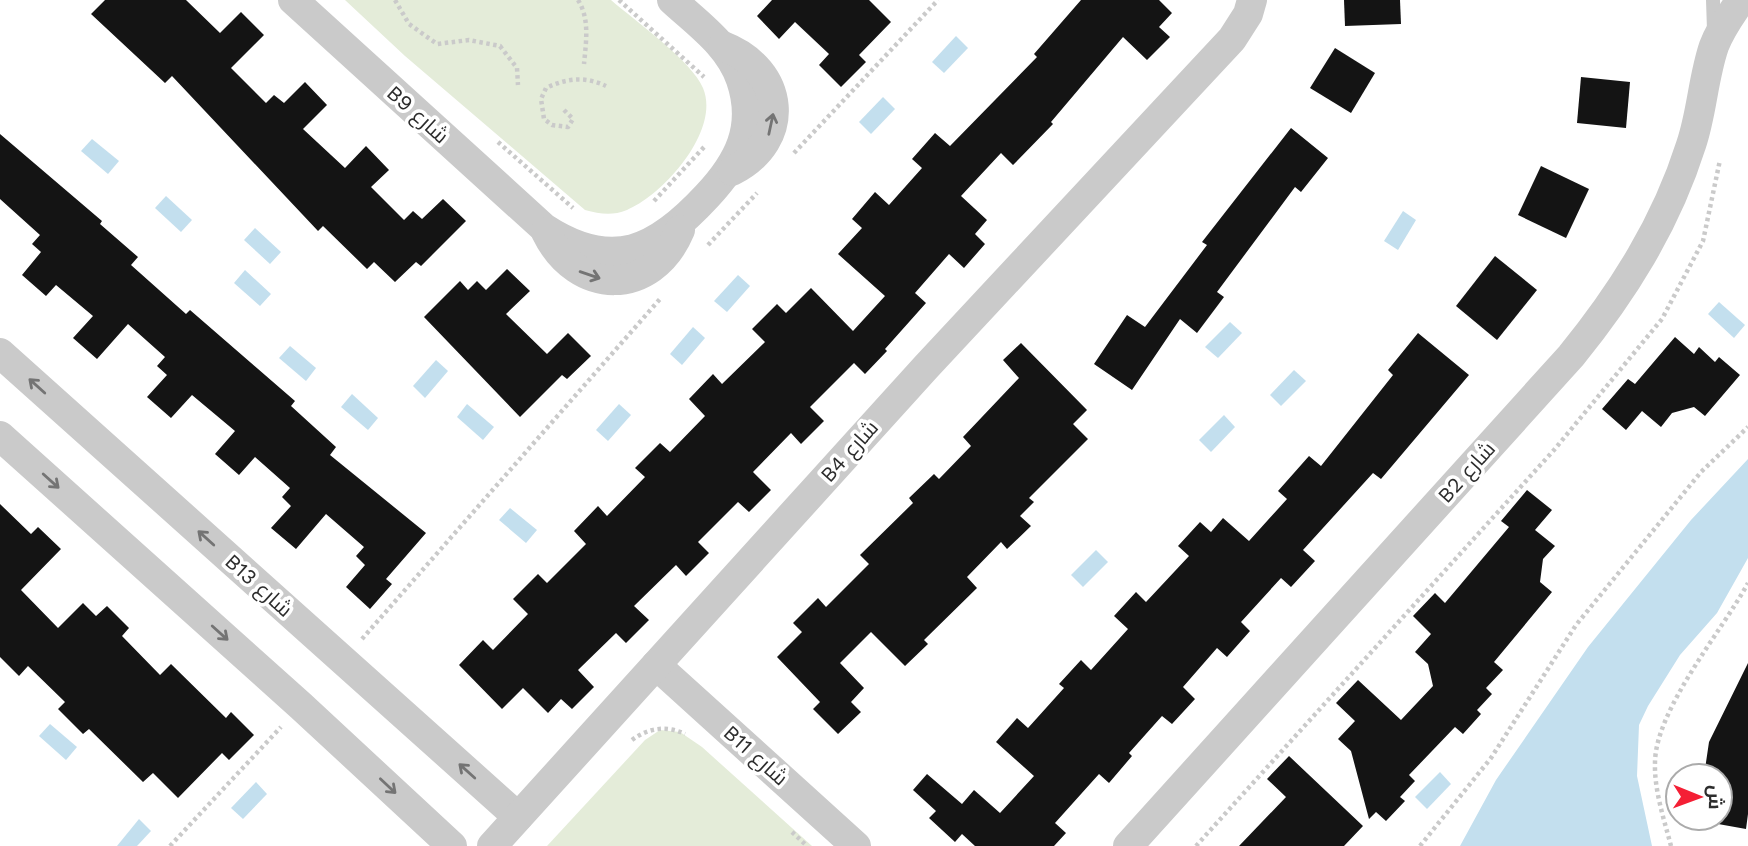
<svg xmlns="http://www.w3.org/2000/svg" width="1748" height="846" font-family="'Work Sans',Cairo,sans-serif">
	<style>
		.green { fill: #e4ecd9 }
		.water { fill: #c3dfee }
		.building { fill: #141414 }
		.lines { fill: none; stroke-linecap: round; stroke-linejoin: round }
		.path { stroke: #cacaca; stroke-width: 4.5; stroke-dasharray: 3.5 3.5; stroke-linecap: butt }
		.service { stroke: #cacaca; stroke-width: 14 }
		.minor { stroke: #cacaca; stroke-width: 30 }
		.oneway { stroke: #747474 }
		.labels { text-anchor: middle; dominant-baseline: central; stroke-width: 7; stroke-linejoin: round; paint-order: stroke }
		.street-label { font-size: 21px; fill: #2d2d2d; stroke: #fff }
	</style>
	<rect width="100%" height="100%" fill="#fff"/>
	<!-- green -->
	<g class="green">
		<path d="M345,0H611C635,21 692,61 703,88C721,131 663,195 627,210C612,216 600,214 585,210L405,56Z"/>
		<polygon points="660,730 680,732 702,747 812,846 547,846 645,740"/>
	</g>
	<!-- water -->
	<g class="water">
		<polygon points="956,36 968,48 944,73 932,62"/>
		<polygon points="883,97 895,109 871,134 859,122"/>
		<polygon points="92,139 119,161 108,174 81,151"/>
		<polygon points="166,196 192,220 181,232 155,208"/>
		<polygon points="1403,211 1416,220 1398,250 1384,241"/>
		<polygon points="255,228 281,252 270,264 244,240"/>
		<polygon points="245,270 271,294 260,306 234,283"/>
		<polygon points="738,275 750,286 727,312 714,301"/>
		<polygon points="1719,302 1745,325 1734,338 1708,314"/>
		<polygon points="1230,322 1242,333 1218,358 1205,347"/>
		<polygon points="693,327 705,338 682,365 670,354"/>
		<polygon points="290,346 316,368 306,381 279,358"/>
		<polygon points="436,360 448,371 425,398 413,386"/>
		<polygon points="1294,370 1306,381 1281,406 1270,395"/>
		<polygon points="352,394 378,418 368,430 341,407"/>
		<polygon points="467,404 494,427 483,440 457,417"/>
		<polygon points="619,404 631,415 608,441 596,430"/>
		<polygon points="1224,415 1235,427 1211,452 1199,440"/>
		<polygon points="1748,459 1748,558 1717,613 1680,655 1648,706 1639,725 1637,776 1652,846 1460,846 1496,780 1588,647 1691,520"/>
		<polygon points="510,508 537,530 526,543 499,520"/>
		<polygon points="1096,550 1108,562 1083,587 1071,575"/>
		<polygon points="50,724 77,747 66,760 39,736"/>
		<polygon points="1440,772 1451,784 1427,809 1415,797"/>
		<polygon points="256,782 267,794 243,819 231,808"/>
		<polygon points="139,819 151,831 137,846 117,846"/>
	</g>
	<!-- building -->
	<g class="building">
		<polygon points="105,0 186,0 220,33 241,12 264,35 231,68 266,103 274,95 284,103 305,82 327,105 303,129 345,168 366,146 389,170 371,187 404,220 413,211 422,219 443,199 466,221 421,266 416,262 395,282 374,262 367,269 323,226 318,231 172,76 165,83 91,14"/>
		<polygon points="772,0 869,0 891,22 859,55 866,62 841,87 819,65 829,54 795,22 779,39 757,16"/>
		<polygon points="1081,0 1159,0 1172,13 1159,27 1170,37 1147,60 1123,37 1051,122 1053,124 1013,165 1001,153 961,196 987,220 975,234 985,244 964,268 949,254 915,293 926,303 885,349 887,351 865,374 854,363 810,407 824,421 801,444 791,433 753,472 771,490 749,512 738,502 698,542 709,553 686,576 676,565 634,606 649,620 626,643 616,633 578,670 594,687 572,709 561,699 548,713 523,688 502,709 459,665 483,640 493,650 528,614 513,599 538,574 547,583 586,544 574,531 598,506 607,516 645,477 635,468 660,443 670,452 705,416 689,399 713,374 722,384 765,342 752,329 777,304 786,313 811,288 853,331 885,296 838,254 862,228 852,219 875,192 889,205 922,168 912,159 935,133 950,146 1037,57 1034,54"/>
		<polygon points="1344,0 1400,0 1401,24 1345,26"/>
		<polygon points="1335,48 1375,73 1351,113 1310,88"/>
		<polygon points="1581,77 1630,82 1626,128 1577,123"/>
		<polygon points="1291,128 1328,158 1301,192 1295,187 1217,292 1224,297 1197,333 1180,319 1132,390 1094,364 1127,315 1145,327 1207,245 1202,242"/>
		<polygon points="0,134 102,221 100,224 138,257 131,265 186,314 190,310 295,401 291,406 336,447 330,455 426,533 386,579 392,584 370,609 346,587 365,565 356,556 364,547 326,514 296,549 271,528 291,506 282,497 290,488 255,457 239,475 215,454 235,431 192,395 171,418 147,397 167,375 157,366 165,357 128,324 97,359 73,338 93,316 56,285 46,296 22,275 41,252 32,244 40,235 0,199"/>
		<polygon points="1541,166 1589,189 1566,238 1518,215"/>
		<polygon points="1495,256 1537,290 1497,340 1456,306"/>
		<polygon points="507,269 530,291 506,314 547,354 568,333 591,356 567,379 562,375 520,417 424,317 460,281 468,290 477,281 486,290"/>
		<polygon points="1418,333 1469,375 1381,479 1373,473 1303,550 1315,561 1291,587 1281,578 1241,622 1250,631 1227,657 1217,648 1183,687 1195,699 1172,724 1162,716 1129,753 1132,756 1109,783 1099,774 1055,823 1066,833 1054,846 975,846 962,834 955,842 929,818 936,811 913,790 927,774 962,804 974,790 1000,813 1034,776 996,742 1017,718 1028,728 1064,688 1059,684 1081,660 1091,670 1128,629 1114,616 1136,592 1146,602 1189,556 1178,546 1200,522 1211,532 1223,518 1249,541 1287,499 1278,491 1309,456 1321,466 1393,375 1388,370"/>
		<polygon points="1675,337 1694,354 1699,347 1715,362 1719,357 1740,375 1705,416 1694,407 1672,413 1661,427 1642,411 1626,430 1602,409 1628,379 1635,384"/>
		<polygon points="1021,343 1087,410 1073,424 1088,439 1029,498 1034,502 1020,516 1031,526 1007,549 1001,542 967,577 977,588 924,640 928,644 905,666 871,632 840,663 864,688 851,702 861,712 838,734 813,709 820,702 777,657 802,632 793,623 818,598 826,607 869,564 860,555 913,503 909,498 934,474 939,479 971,446 963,437 1019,378 1003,360"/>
		<polygon points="1527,490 1552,510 1535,530 1555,546 1543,559 1540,582 1552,592 1494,662 1503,670 1486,688 1492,694 1477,710 1481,714 1463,734 1455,727 1409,775 1415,781 1400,797 1405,801 1386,821 1376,812 1369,819 1351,751 1338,739 1355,721 1336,703 1358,680 1401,720 1433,686 1428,664 1415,652 1431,634 1413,616 1435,593 1445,603 1509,527 1501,521"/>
		<polygon points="0,504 31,534 38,527 61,549 21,590 58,628 83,603 96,616 107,606 129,628 122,636 160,675 171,664 226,718 231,712 254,735 229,760 222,753 178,798 153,773 143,782 89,729 83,734 58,709 65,702 28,666 19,676 0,657"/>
		<polygon points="1748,663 1748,814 1746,829 1707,822 1708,818 1720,818 1720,776 1704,776 1709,742"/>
		<polygon points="1289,756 1363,826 1344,846 1239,846 1286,797 1267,779"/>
	</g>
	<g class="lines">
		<!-- path -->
		<g class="path">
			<polyline points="395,0 409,24 437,44 469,40 500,46 517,68 518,85"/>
			<path d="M578,0C590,19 586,42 584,64"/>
			<polyline points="619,0 704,77"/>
			<path d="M564,110L573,119L568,127L552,125L544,119L541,99L546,88C567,78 585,76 606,86"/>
			<polyline points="498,142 573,208"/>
			<polyline points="794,153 938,0"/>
			<polyline points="654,201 705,146"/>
			<polyline points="708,245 757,193"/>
			<polyline points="362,639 660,299"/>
			<path d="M632,740C648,728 666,725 685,734"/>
			<polyline points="792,832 807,846"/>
			<polyline points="170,846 281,727"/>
			<polyline points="1196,846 1554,450 1662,319 1703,241 1720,160"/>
			<polyline points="1420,846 1491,758 1576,625 1701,472 1748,427"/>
			<path d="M1671,846C1664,819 1654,790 1655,762C1656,709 1722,631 1748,583"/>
		</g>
		<!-- service -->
		<polyline class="service" points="1713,0 1714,30"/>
		<!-- minor -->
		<g class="minor">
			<path d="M293,0L544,228C613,273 657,250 707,196C739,162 757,127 741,80C729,45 698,24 672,0"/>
			<path d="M723,46C785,70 793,140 732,171"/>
			<path d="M546,232C577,296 652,297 680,230"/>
			<polyline points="0,353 518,817"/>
			<polyline points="0,436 301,706 452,846"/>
			<polyline points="656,665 856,846"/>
			<polyline points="492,846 926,367 1232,39 1248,14 1252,0"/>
			<path d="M1128,846L1571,356C1623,292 1666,224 1691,145C1702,113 1703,78 1714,46C1720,30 1731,14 1741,0"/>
		</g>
	</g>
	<!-- one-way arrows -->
	<defs><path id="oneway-shaft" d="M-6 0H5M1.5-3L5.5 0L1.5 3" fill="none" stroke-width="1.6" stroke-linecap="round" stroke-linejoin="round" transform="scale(1.75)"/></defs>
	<g class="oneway">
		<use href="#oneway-shaft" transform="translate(771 124) rotate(-78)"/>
		<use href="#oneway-shaft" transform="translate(590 275) rotate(19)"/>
		<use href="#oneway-shaft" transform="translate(37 386) rotate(-138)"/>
		<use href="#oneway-shaft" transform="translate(51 481) rotate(42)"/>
		<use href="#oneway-shaft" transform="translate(206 538) rotate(-138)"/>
		<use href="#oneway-shaft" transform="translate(220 633) rotate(42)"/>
		<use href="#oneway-shaft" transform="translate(467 771) rotate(-138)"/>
		<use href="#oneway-shaft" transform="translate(388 786) rotate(43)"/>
	</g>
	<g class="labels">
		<!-- street labels -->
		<g class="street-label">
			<text transform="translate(418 114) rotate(42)">B9 شارع</text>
			<text transform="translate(849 451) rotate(-48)">B4 شارع</text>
			<text transform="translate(1466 472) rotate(-48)">B2 شارع</text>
			<text transform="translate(259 585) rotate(42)">B13 شارع</text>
			<text transform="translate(756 755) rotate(42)">B11 شارع</text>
		</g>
	</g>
	<!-- north arrow -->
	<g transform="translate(1699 797) rotate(91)"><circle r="33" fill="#ffffff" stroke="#ababab" stroke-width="2"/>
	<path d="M0-5L12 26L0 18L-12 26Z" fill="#f41f35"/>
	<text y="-10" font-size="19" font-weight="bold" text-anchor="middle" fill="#2d2d2d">ش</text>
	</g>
</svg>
